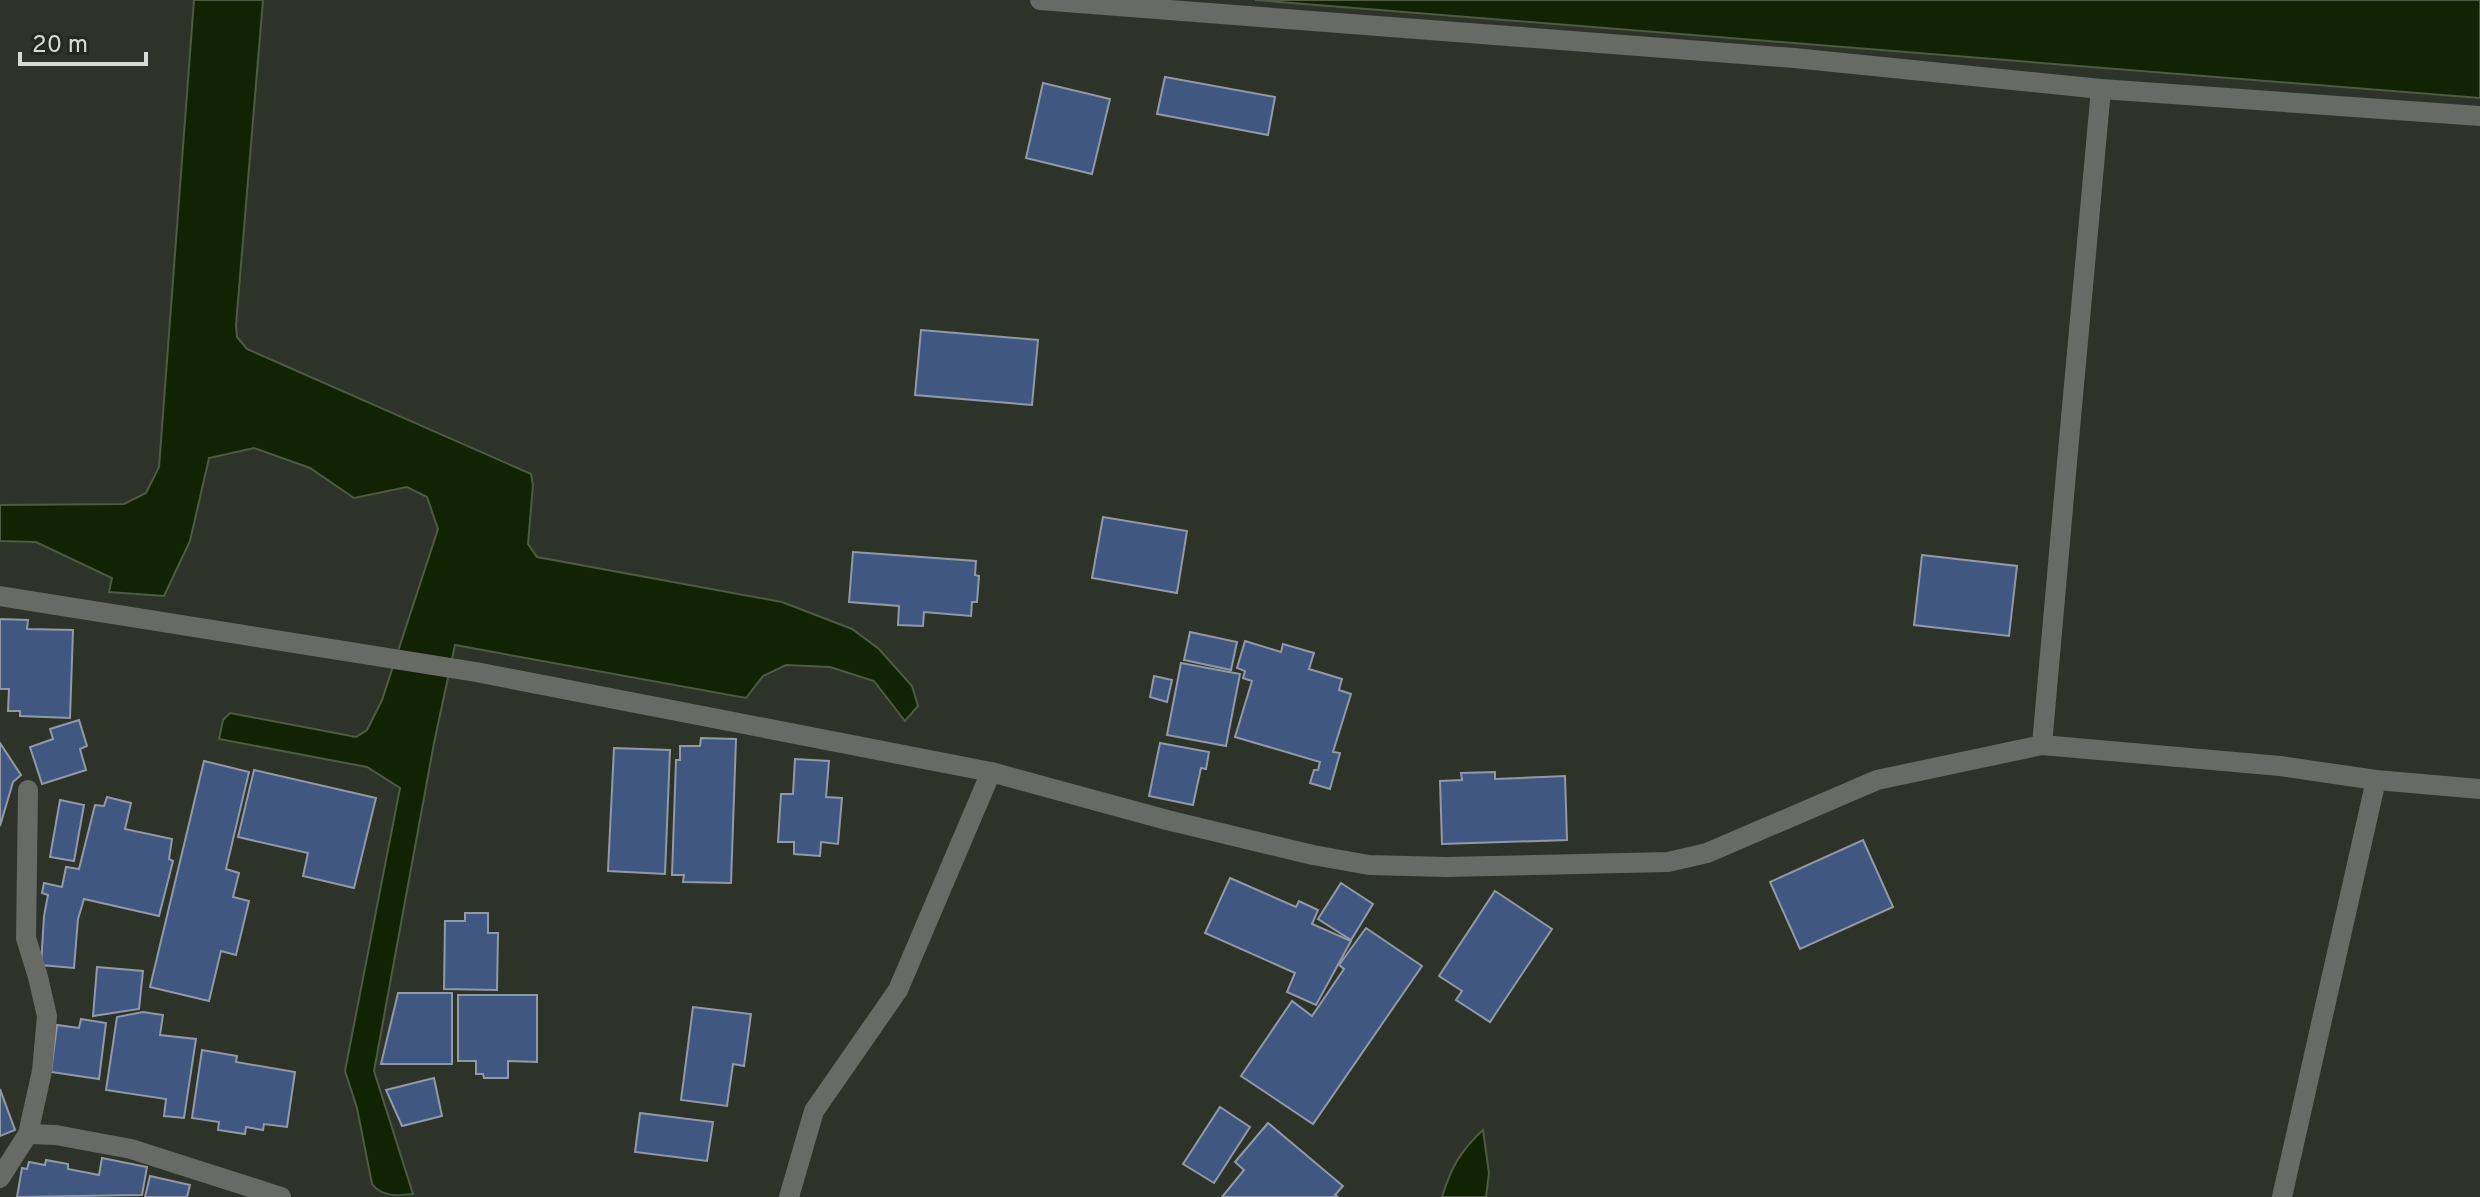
<svg xmlns="http://www.w3.org/2000/svg" width="2480" height="1197" font-family="Overpass,sans-serif">
	<style>
		.water { fill: #102403; stroke: #4c5b42; stroke-width: 2 }
		.building { fill: #405782; stroke: #9299a6; stroke-width: 2 }
		.lines { fill: none; stroke-linecap: round; stroke-linejoin: round }
		.minor { stroke: #676a65; stroke-width: 20 }
	</style>
	<rect width="100%" height="100%" fill="#2d3329"/>
	<!-- water -->
	<g class="water">
		<path d="M194,0H263L236,325L237,337L247,349L531,474L533,485L528,544L537,557L782,602L852,629L879,649L912,686L918,706L905,721L874,681L830,667L786,665L763,676L746,698L455,645L434,743L374,1071L413,1194C397,1196 382,1197 372,1184L357,1108L345,1071L400,788L367,767L219,739L223,720L230,713L356,737L367,730L382,700L438,529L427,497L407,487L354,498L310,468L254,448L209,458L190,541L164,596L109,592L112,578L36,542L0,541V505L124,504L146,493L159,467Z"/>
		<polygon points="1255,0 2480,0 2480,98"/>
		<path d="M1483,1130L1489,1173L1486,1197H1442C1451,1168 1460,1151 1483,1130Z"/>
	</g>
	<!-- building -->
	<g class="building">
		<polygon points="1165,77 1275,97 1268,135 1157,114"/>
		<polygon points="1043,83 1110,99 1092,174 1026,158"/>
		<polygon points="921,330 1038,340 1032,405 915,395"/>
		<polygon points="1103,517 1187,531 1177,593 1092,578"/>
		<polygon points="853,552 976,561 975,575 979,576 977,602 972,602 971,616 924,612 923,626 898,625 899,606 849,602"/>
		<polygon points="1922,555 2017,566 2009,636 1914,625"/>
		<polygon points="0,619 28,620 27,629 73,630 70,718 20,716 20,711 8,711 9,689 0,689"/>
		<polygon points="1190,632 1237,642 1231,670 1184,660"/>
		<polygon points="1245,641 1281,652 1283,644 1314,653 1309,669 1342,679 1339,690 1351,694 1333,752 1340,753 1330,789 1310,783 1314,770 1318,770 1320,762 1235,737 1252,681 1243,678 1245,671 1237,668"/>
		<polygon points="1181,663 1240,674 1226,746 1167,735"/>
		<polygon points="1154,676 1172,680 1167,702 1150,697"/>
		<polygon points="79,720 87,746 80,749 86,770 42,784 30,747 53,739 50,729"/>
		<polygon points="701,738 736,739 731,883 683,882 684,875 672,875 676,760 680,760 680,746 700,746"/>
		<polygon points="0,743 21,775 13,782 0,826"/>
		<polygon points="1160,743 1209,752 1206,769 1201,768 1193,805 1149,796"/>
		<polygon points="614,748 670,750 665,874 608,871"/>
		<polygon points="795,759 829,761 826,797 842,798 838,844 821,842 820,856 794,854 794,842 778,842 781,794 793,794"/>
		<polygon points="204,761 249,772 226,869 239,873 233,897 249,901 236,955 221,951 209,1001 150,987"/>
		<polygon points="254,770 376,798 354,888 303,876 308,853 238,837"/>
		<polygon points="1495,772 1495,779 1565,776 1567,840 1442,844 1440,781 1462,780 1461,773"/>
		<polygon points="107,797 131,803 125,829 172,839 169,859 173,861 159,916 84,899 78,919 74,968 41,965 44,916 48,895 42,893 44,883 62,887 66,867 79,869 95,805 104,806"/>
		<polygon points="60,800 84,805 74,861 50,857"/>
		<polygon points="1863,840 1893,907 1800,949 1770,882"/>
		<polygon points="1230,878 1296,907 1299,901 1318,910 1312,924 1351,941 1316,1005 1287,992 1295,973 1205,933"/>
		<polygon points="1341,883 1373,904 1351,940 1318,919"/>
		<polygon points="1495,891 1552,929 1490,1022 1456,1000 1462,991 1439,976"/>
		<polygon points="465,913 488,913 488,933 498,933 497,990 444,989 445,921 465,921"/>
		<polygon points="1366,928 1422,966 1313,1124 1241,1076 1292,1001 1312,1016 1344,969 1339,965"/>
		<polygon points="97,967 143,971 139,1009 93,1016"/>
		<polygon points="398,993 452,993 452,1064 381,1064"/>
		<polygon points="458,995 537,995 537,1062 508,1061 508,1078 484,1078 483,1074 476,1074 476,1061 458,1061"/>
		<polygon points="693,1007 751,1014 744,1066 733,1064 727,1106 681,1100"/>
		<polygon points="143,1012 163,1015 160,1035 196,1039 184,1118 164,1116 166,1099 106,1090 117,1017"/>
		<polygon points="81,1019 106,1023 99,1079 51,1072 57,1025 79,1028"/>
		<polygon points="202,1050 237,1056 236,1062 295,1072 287,1127 264,1124 263,1130 246,1127 245,1134 218,1130 219,1122 192,1118"/>
		<polygon points="434,1078 442,1116 402,1126 386,1090"/>
		<polygon points="0,1089 15,1130 0,1136"/>
		<polygon points="1220,1107 1250,1127 1214,1183 1183,1164"/>
		<polygon points="640,1113 713,1122 707,1161 635,1152"/>
		<polygon points="1268,1123 1343,1186 1335,1195 1338,1197 1222,1197 1244,1170 1235,1162"/>
		<polygon points="102,1158 147,1167 142,1195 17,1197 22,1168 27,1169 29,1162 45,1165 46,1160 68,1164 68,1169 99,1175"/>
		<polygon points="150,1176 190,1185 187,1197 145,1197"/>
	</g>
	<g class="lines">
		<!-- minor -->
		<g class="minor">
			<polyline points="1040,0 1794,58 2101,89 2480,116"/>
			<polyline points="0,596 476,672 991,772 1167,820 1313,855 1369,865 1446,867 1668,862 1707,853 1877,780 2042,745 2280,766 2376,780 2480,789"/>
			<path d="M2042,745C2060,526 2082,308 2101,89"/>
			<polyline points="28,1134 42,1071 47,1016 38,977 26,938 28,790"/>
			<polyline points="0,1178 28,1134 56,1135 131,1149 281,1197"/>
			<polyline points="789,1197 814,1111 898,990 991,772"/>
			<polyline points="2282,1197 2376,780"/>
		</g>
	</g>
	<!-- scale -->
	<path d="M20 52v12h126v-12" fill="none" stroke="#d7dbd5" stroke-width="4"/>
	<text x="32" y="52" font-size="24" fill="#d7dbd5" stroke="#232920" stroke-width="6" paint-order="stroke">20 m</text>
</svg>
